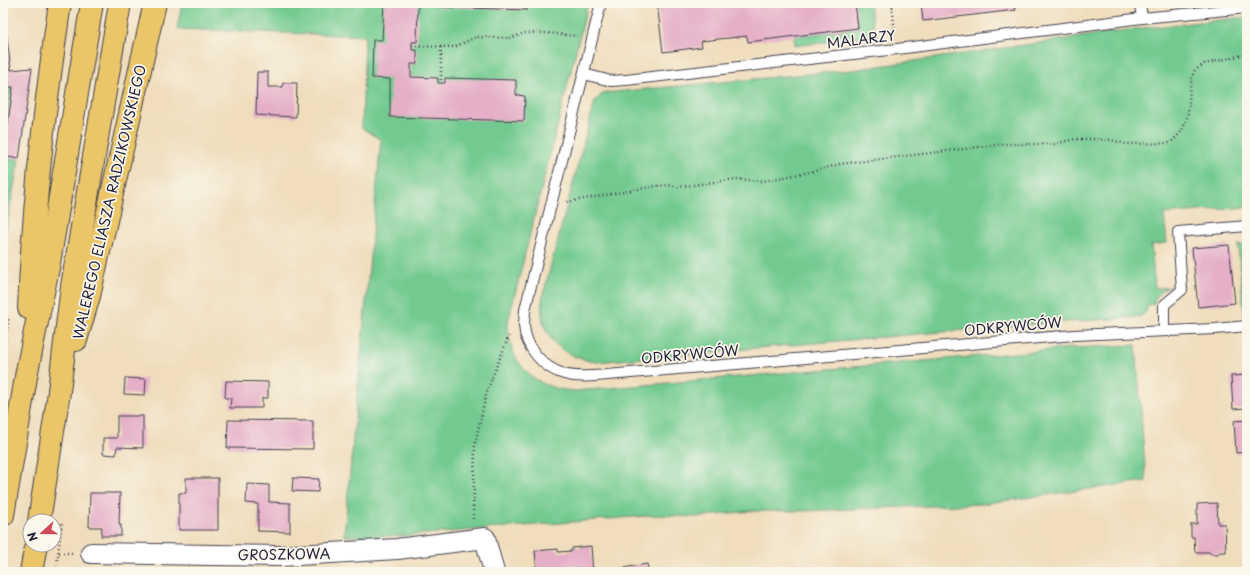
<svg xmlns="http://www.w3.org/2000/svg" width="1250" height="575" font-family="'Playpen Sans',sans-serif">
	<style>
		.green { fill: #72ca90; stroke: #4a7666 }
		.building { fill: #e5afc8 }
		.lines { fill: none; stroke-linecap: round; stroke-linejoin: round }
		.service-casing { stroke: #413e4e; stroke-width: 12 }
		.minor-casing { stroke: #413e4e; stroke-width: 22 }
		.primary-casing { stroke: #413e4e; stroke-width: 24 }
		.path { stroke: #413e4e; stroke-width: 2.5; stroke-dasharray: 1 3; stroke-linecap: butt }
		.service { stroke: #fff; stroke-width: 10 }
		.minor { stroke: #fff; stroke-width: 20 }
		.primary { stroke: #ebc669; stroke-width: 22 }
		.labels { text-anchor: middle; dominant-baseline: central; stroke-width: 3.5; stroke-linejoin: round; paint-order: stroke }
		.street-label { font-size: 14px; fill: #22223b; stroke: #fbf7ec }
	</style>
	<rect width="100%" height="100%" fill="#fbf7ec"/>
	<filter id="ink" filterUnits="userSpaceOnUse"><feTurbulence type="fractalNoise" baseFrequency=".025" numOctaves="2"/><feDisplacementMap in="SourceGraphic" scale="8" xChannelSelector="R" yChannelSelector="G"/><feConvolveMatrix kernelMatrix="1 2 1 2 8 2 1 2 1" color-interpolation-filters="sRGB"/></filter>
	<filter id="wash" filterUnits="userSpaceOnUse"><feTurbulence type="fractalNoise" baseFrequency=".012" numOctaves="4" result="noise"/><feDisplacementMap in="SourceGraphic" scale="16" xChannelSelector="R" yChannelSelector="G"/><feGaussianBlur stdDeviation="0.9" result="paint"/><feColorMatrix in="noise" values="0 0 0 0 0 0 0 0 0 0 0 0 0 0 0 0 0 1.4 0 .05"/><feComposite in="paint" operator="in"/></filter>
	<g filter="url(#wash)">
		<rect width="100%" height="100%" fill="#efddbb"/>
		<!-- green -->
		<g class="green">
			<path d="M182,3H588L508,322C508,364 534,389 575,391L1073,348L1136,345L1146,481L981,504L802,511H751L696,517L657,515L401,536H344L381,140L362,128L365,36L177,29Z"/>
			<polygon points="855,3 870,3 874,36 795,46 794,36 857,28"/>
			<path d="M1247,17V207L1164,214L1167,243L1151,245L1155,288L1171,287C1161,289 1156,294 1154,304L1148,305L1146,312L1140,317L1021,325L597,362C560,358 535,333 543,295L595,101L603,93L852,70L1135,29Z"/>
			<polygon points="12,87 3,150 3,88"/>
			<polygon points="3,157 19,159 3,244"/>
			<polygon points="1238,245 1247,245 1247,314 1244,314"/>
		</g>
		<g id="blocks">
			<!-- building -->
			<g class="building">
				<polygon points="418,3 417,42 412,42 412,50 417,50 417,64 411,64 411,77 438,78 438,83 445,83 445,78 516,80 516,95 525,96 524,121 390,117 390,79 372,78 373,40 382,40 384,4"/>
				<polygon points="438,3 527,3 527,10 438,7"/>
				<polygon points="657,3 855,3 858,28 748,42 747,36 701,41 702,47 663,52"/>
				<polygon points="921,3 1015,3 1016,10 923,21"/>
				<polygon points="3,22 5,22 11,70 32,68 19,159 3,156 13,87 3,88"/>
				<polygon points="257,72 268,72 268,87 283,87 283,83 297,83 296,117 256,115"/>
				<polygon points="1229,245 1235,303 1198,307 1192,248"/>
				<polygon points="1247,375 1247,408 1233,409 1231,376"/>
				<polygon points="125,378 146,379 145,395 124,394"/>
				<polygon points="226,381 268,382 268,398 262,398 262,408 230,408 231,398 225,398"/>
				<polygon points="117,416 143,416 143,448 117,447 116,455 103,454 103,438 117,438"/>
				<polygon points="228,420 313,421 313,449 227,448"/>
				<polygon points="1247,420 1247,452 1236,453 1234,421"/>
				<polygon points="186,478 218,478 218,530 179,530 179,493 186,493"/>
				<polygon points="293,478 319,479 318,492 292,491"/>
				<polygon points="247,484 269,485 269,502 290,503 290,532 258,531 258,504 246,503"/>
				<polygon points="90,493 120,493 119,525 121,525 121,536 101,536 102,527 89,527"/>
				<polygon points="1217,503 1218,524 1225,524 1226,552 1220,552 1218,554 1211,554 1209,552 1195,552 1194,537 1191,537 1191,524 1197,524 1197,504"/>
				<polygon points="591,546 593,572 537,572 535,551 558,549 558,552 572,551 572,548"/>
				<polygon points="647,564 649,572 624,572 623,568"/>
				<rect x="135" y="570" width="23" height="2"/>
			</g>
		</g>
	</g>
	<g filter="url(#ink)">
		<use href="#blocks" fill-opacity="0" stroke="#413e4e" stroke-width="1"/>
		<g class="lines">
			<defs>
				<g id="service">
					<path d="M601,3L525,310C525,315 524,320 524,325C525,347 543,368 564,374C577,378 593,376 607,375L1074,335L1215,329L1247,326"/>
					<polyline points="1140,3 1142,18"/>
					<polyline points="584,74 611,81 626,80 897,49 1142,18 1247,8"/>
					<polyline points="1164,331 1164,305 1182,290 1178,232 1247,226"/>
				</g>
				<polyline id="minor" points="91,553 281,556 397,549 485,538 494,572"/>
				<g id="primary">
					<path d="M29,308C33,206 45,104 60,3"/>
					<polyline points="76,340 89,296 155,3"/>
					<polyline points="3,515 27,371 49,263 92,3"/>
					<polyline points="39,521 58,399 72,286 120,3"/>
					<polyline points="31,572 36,545"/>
				</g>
			</defs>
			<!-- service casing -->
			<use href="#service" class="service-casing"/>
			<!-- minor casing -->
			<use href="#minor" class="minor-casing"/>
			<!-- primary casing -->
			<use href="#primary" class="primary-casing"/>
			<!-- path -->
			<g class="path">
				<polyline points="892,3 895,35"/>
				<polyline points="412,46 455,47 476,37 511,38 524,33 548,33 577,36"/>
				<polyline points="441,47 441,83"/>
				<path d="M567,202L656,186L668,185L678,187L736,179L763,181L815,171L840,164L1004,144H1054L1075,139H1092L1111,140L1126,144L1170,143C1197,121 1184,99 1194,71L1204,64L1247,54"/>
				<polyline points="3,356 9,317"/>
				<polyline points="473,519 475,444 486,395 497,365 509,336"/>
				<polyline points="59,553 72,553"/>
				<polyline points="56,572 62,521"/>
			</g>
			<!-- service -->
			<use href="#service" class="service"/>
			<!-- minor -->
			<use href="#minor" class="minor"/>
			<!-- primary -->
			<use href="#primary" class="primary"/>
		</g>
	</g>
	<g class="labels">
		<!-- street labels -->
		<g class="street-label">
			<text transform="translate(861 39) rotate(-7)">MALARZY</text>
			<text transform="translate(109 202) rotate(-77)">WALEREGO ELIASZA RADZIKOWSKIEGO</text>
			<text transform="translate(1013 326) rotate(-5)">ODKRYWCÓW</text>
			<text transform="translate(690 354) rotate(-5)">ODKRYWCÓW</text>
			<text transform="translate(284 554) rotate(-1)">GROSZKOWA</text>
		</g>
	</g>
	<!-- margin -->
	<rect width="1250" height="575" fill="none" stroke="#fbf7ec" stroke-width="16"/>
	<!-- north arrow -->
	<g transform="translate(42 533) rotate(249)"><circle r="19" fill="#fbf7ec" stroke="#a4a2a5"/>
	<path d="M0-3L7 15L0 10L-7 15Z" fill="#d1495b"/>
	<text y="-6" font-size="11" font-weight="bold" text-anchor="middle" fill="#22223b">N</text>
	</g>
</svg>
